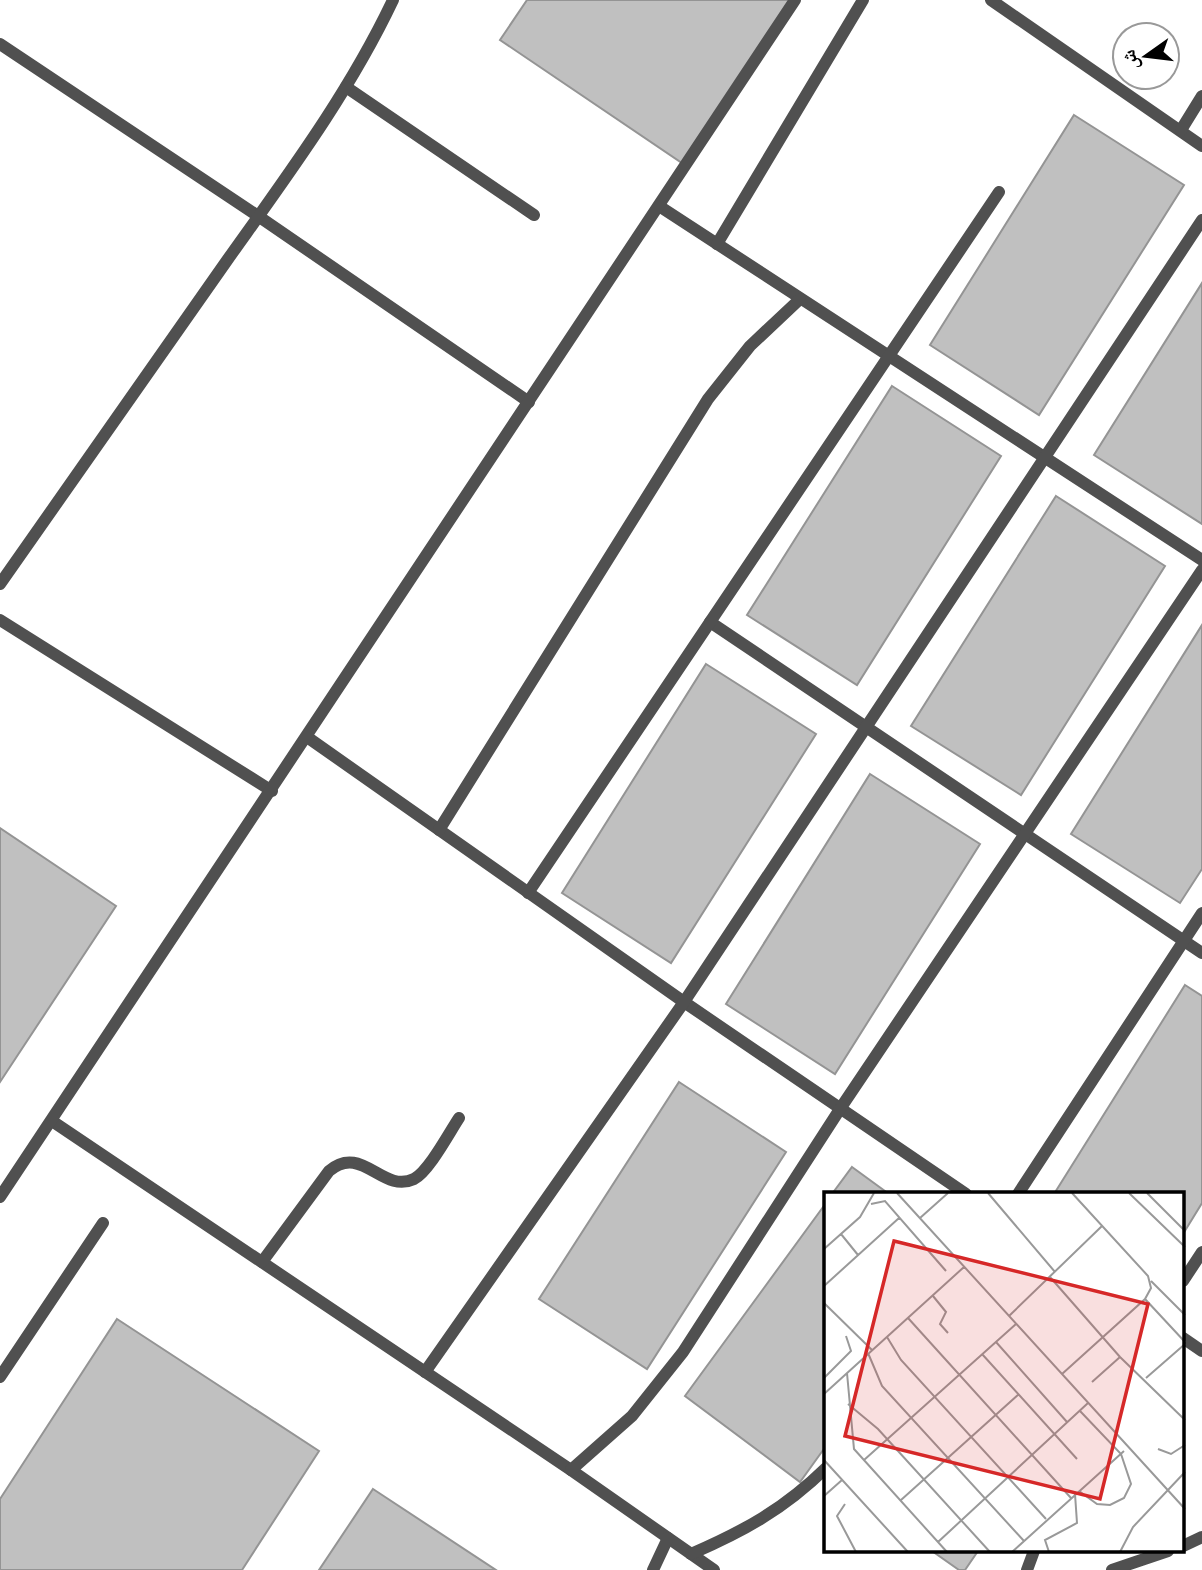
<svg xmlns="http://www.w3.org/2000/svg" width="1202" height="1570" font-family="'Titillium Web','Noto Naskh Arabic',sans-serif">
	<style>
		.building { fill: #c0c0c0; stroke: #949494; stroke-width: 2 }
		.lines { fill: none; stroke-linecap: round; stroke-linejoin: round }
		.lane { stroke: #505050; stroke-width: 12 }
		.inset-road { fill: none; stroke: #999; stroke-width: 2 }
		.view { fill: #d62828; fill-opacity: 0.15; stroke: #d62828; stroke-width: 3.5 }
		.inset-edge { fill: none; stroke: #000; stroke-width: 3.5 }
	</style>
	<rect width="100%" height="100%" fill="#fff"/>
	<!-- building -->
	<g class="building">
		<polygon points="527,0 791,0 682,163 500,40"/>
		<polygon points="1074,115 1184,185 1039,415 930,345"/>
		<polygon points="1202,283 1202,524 1094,455"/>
		<polygon points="892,386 1001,456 857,685 747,615"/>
		<polygon points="1056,496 1165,566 1021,795 911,726"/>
		<polygon points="1202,625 1202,869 1180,903 1071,834"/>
		<polygon points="706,664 816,734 671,963 562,893"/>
		<polygon points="870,774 980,844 835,1074 726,1004"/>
		<polygon points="0,828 116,906 0,1082"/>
		<polygon points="1185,985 1202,996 1202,1203 1183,1234 1183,1194 1054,1194"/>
		<polygon points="679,1082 786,1152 647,1369 539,1299"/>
		<polygon points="852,1167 889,1194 832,1194"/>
		<polygon points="826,1203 826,1446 800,1482 685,1396"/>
		<polygon points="117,1319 319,1451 242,1570 0,1570 0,1499"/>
		<polygon points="373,1489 496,1570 319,1570"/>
		<polygon points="932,1551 978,1551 965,1570 959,1570"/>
	</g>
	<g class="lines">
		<!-- lane -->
		<g class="lane">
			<polyline points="991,0 1202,146"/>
			<polyline points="0,44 258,216 529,402"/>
			<polyline points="346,87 534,215"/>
			<polyline points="1181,130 1202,96"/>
			<polyline points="659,206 1202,560"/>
			<polyline points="717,244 863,0"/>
			<path d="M0,584C76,476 152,367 228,259C287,176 349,93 393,0"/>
			<polyline points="0,620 272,791"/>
			<polyline points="710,622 1202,953"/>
			<polyline points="307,737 684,1002 966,1194"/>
			<polyline points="439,830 708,399 750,346 800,299"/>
			<polyline points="528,893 999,192"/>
			<polyline points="52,1121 571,1470 714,1570"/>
			<polyline points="1018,1194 1202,913"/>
			<polyline points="0,1197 795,0"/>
			<path d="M262,1262L329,1171C362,1143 382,1194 414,1179C429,1171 449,1133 459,1118"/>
			<polyline points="1183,1281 1202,1252"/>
			<polyline points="1183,1338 1202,1351"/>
			<polyline points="425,1372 684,1002 1202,220"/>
			<polyline points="0,1377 103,1223"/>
			<polyline points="571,1470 632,1416 683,1352 840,1109 1202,570"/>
			<polyline points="1183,1546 1202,1537"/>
			<path d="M691,1554C744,1531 784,1509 826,1468"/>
			<polyline points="653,1570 668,1538"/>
			<polyline points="1027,1570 1034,1551"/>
			<polyline points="1112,1570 1168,1551"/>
		</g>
	</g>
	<!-- overview -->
	<g transform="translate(824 1192)">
		<rect width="360" height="360" fill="#fff"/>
		<path class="inset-road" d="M73,1L361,317M164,1L231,80M305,1L361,55M323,1L361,39M47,12L61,9L122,79M96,26L124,1M17,42L34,63M0,57L36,25L50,1M226,85L296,165L361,228M327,89L361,123M0,94L75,26M109,104L122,120L116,132L124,141M321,107L361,150M0,111L48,158M185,124L278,34M84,126L247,306M63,145L77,168L222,327M172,150L243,230M44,161L58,194L200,349M158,162L253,267M23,181L30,257L123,360M238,182L321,107L327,96L324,84L248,1M0,186L27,159L22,144M322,186L361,152M268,190L296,165M0,202L140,75M24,212L54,237L166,360M334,257L347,262L361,253M0,268L84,360M40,268L192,132M255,299L273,312L286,313L300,306L307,292L297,262L256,219M0,304L18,288M77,308L195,202M21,312L13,324L32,360M114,350L264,211M188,360L300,259M225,360L221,348L253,331L251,302M296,360L309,335L361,280"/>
		<path class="view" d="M70,49L324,112L276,307L21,244Z"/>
		<rect width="360" height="360" class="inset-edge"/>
	</g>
	<!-- north arrow -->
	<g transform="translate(1146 56) rotate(256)"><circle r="33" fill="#ffffff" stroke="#999999" stroke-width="2"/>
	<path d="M0-5L12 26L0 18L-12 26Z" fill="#000000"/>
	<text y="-10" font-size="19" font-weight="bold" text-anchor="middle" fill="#000000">ش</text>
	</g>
</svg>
